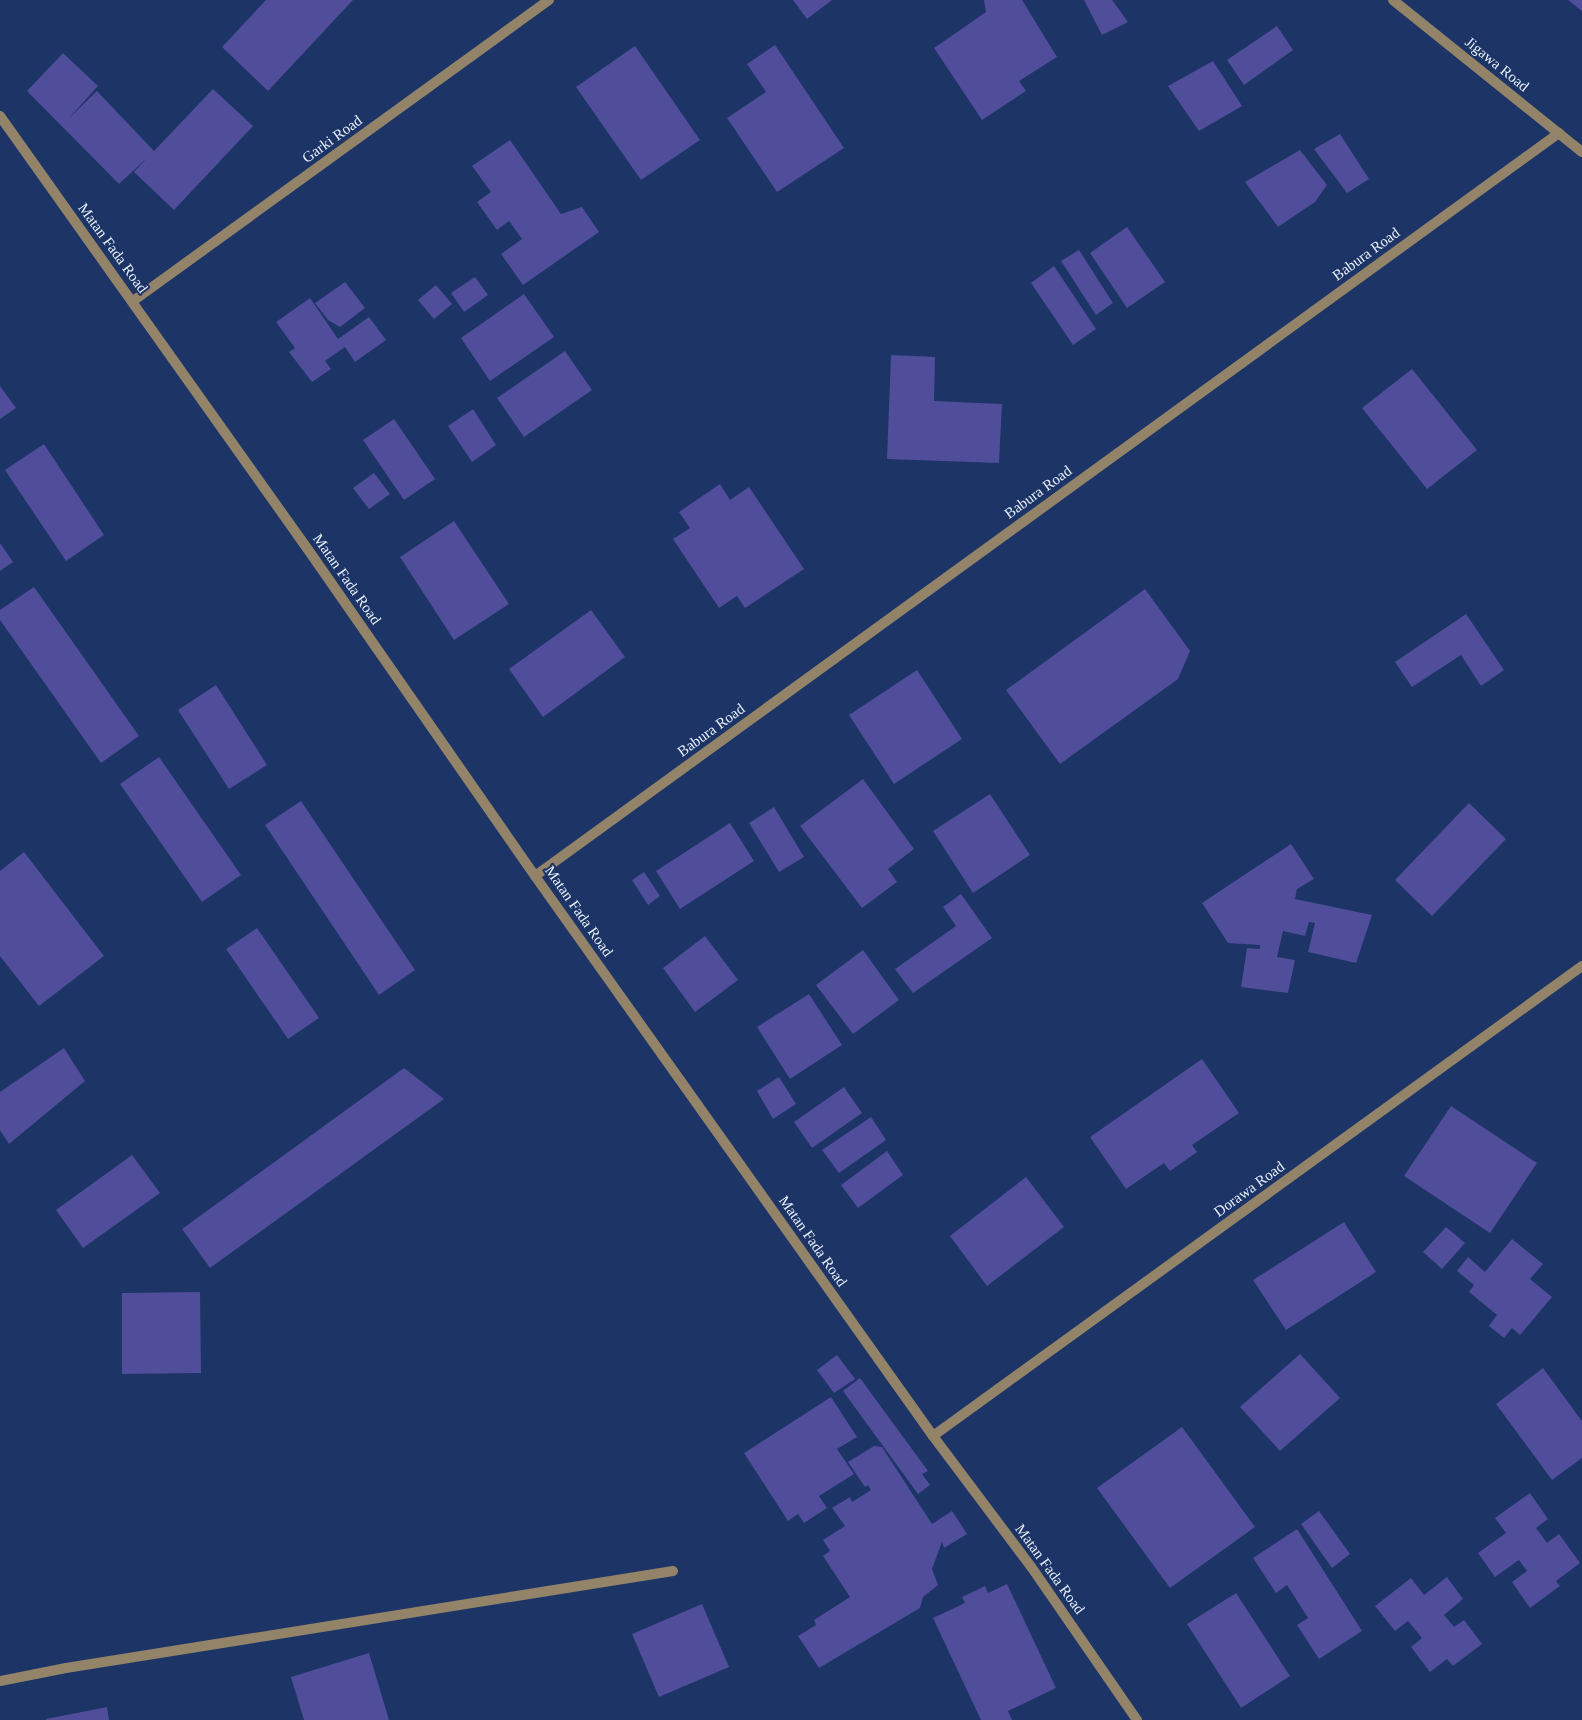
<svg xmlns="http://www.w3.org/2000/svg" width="1582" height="1720" font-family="'Times New Roman',serif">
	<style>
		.building { fill: #504d9a }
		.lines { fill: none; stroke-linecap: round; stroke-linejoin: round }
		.minor { stroke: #928369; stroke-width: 10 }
		.tertiary { stroke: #928369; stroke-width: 10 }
		.labels { text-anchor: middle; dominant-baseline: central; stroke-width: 4; stroke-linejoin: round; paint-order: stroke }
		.street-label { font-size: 15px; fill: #e8effc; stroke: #1c3466 }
	</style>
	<rect width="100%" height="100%" fill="#1c3466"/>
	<!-- building -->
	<g class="building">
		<polygon points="266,0 353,0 268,91 222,47"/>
		<polygon points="793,0 832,0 807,19"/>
		<polygon points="984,0 1022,0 1057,57 1019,81 1026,91 982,120 934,48 986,12"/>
		<polygon points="1084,0 1112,0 1128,22 1102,35"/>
		<polygon points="1568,0 1582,0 1582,11"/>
		<polygon points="1277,26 1293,50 1244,85 1227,60"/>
		<polygon points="775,45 844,148 777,192 727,118 766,92 747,64"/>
		<polygon points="635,46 700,140 641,180 576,87"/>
		<polygon points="63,53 98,86 69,118 97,91 154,151 213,89 253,126 174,210 134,172 147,158 119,184 27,91"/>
		<polygon points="1213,61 1242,106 1199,131 1168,86"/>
		<polygon points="1340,134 1369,179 1347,193 1314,149"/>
		<polygon points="510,140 561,214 582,207 599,232 523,285 501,254 522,239 509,221 497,230 477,202 491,192 472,166"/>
		<polygon points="1300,150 1327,185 1315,202 1278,227 1245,182"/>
		<polygon points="1127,227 1165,282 1127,308 1090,253"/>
		<polygon points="1079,250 1113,303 1096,315 1061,261"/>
		<polygon points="1054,266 1096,329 1073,345 1031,283"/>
		<polygon points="475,277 488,295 464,312 451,293"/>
		<polygon points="345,282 365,308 340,327 328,320 315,303"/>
		<polygon points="436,285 452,304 434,319 418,300"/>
		<polygon points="524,294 554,337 490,381 461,338"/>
		<polygon points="310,298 338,339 369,317 386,340 355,362 345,347 325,361 331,369 312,382 289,352 295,348 276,322"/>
		<polygon points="565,351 592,390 524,437 497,398"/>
		<polygon points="891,355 935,357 934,401 1002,404 999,463 887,459"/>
		<polygon points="1412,369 1477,450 1427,489 1362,408"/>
		<polygon points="0,386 16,408 0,419"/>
		<polygon points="473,409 496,445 472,462 448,426"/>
		<polygon points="394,419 435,479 404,500 363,440"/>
		<polygon points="44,444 104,535 66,561 5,470"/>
		<polygon points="374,473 390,494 369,509 353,488"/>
		<polygon points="720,484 730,500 749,487 804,569 745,608 737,596 719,608 673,539 690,528 679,512"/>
		<polygon points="454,521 509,604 454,640 400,557"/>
		<polygon points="0,543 13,562 0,571"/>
		<polygon points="34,587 139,736 101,763 0,620 0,610"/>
		<polygon points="1145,589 1190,651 1178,679 1060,764 1006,690"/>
		<polygon points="591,610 625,657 543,717 509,669"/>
		<polygon points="1466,614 1504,670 1481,686 1461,655 1412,687 1395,662"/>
		<polygon points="917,670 962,739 894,784 849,715"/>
		<polygon points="216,685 267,765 229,789 178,710"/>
		<polygon points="159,757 241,875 202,902 120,784"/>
		<polygon points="863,779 914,849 888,869 897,882 862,908 800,826"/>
		<polygon points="990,794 1030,855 973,893 933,831"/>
		<polygon points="301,801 415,970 379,995 265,825"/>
		<polygon points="1469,803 1506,839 1432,916 1395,880"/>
		<polygon points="774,807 804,857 779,872 749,823"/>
		<polygon points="730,823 754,861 680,909 656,871"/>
		<polygon points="1291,844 1314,879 1297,889 1295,899 1372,915 1356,963 1308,952 1315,923 1309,922 1305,936 1283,931 1277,957 1295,960 1288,993 1241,987 1247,948 1260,949 1260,945 1228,943 1202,903"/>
		<polygon points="24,852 104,956 39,1006 0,956 0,871"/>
		<polygon points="644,872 660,896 648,905 632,880"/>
		<polygon points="961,894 992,938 913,993 895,969 956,926 943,907"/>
		<polygon points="257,928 319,1018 288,1039 226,949"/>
		<polygon points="705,936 738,980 695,1012 663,968"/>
		<polygon points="863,950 899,1000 853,1034 816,985"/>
		<polygon points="809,994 842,1045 790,1079 757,1027"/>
		<polygon points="64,1048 85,1081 9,1144 0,1130 0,1092"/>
		<polygon points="1202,1059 1239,1113 1192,1145 1197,1152 1170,1171 1164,1163 1126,1189 1090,1137"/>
		<polygon points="404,1068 444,1099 210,1268 182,1229"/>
		<polygon points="779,1077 796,1104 773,1119 757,1091"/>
		<polygon points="844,1087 862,1113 812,1148 794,1122"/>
		<polygon points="1451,1106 1537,1163 1490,1233 1404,1176"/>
		<polygon points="871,1117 886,1140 839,1173 822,1150"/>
		<polygon points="887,1151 903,1175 858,1208 841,1185"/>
		<polygon points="132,1155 160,1193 83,1248 56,1210"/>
		<polygon points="1026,1177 1064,1227 987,1286 950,1236"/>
		<polygon points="1344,1222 1376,1272 1286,1330 1253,1280"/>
		<polygon points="1446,1227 1465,1243 1442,1269 1423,1252"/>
		<polygon points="1512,1239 1543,1264 1530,1279 1552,1297 1520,1335 1512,1328 1504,1338 1489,1326 1497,1315 1469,1292 1474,1285 1457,1271 1468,1257 1485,1272"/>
		<polygon points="200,1292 201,1373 122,1374 122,1293"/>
		<polygon points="1300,1354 1340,1398 1280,1451 1240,1407"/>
		<polygon points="837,1355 855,1379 834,1393 817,1370"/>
		<polygon points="1543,1368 1582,1421 1582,1458 1552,1480 1496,1404"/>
		<polygon points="860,1378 928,1471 922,1474 930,1485 918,1494 843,1391"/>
		<polygon points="831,1397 857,1437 837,1449 854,1474 819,1496 827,1508 804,1523 798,1514 788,1521 744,1453"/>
		<polygon points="1182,1427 1255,1527 1170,1588 1097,1488"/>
		<polygon points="874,1446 882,1447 932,1524 952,1511 967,1534 944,1548 942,1542 932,1569 938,1585 923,1597 920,1608 819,1668 798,1636 816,1625 814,1620 850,1597 823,1556 830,1551 823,1540 845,1526 832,1508 850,1497 852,1502 871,1490 868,1485 865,1487 848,1462"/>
		<polygon points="1530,1493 1548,1519 1536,1528 1547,1543 1559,1534 1580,1563 1556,1581 1560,1586 1530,1608 1512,1582 1527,1571 1519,1560 1495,1577 1478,1553 1506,1533 1495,1518"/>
		<polygon points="1319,1511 1350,1554 1332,1568 1301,1524"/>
		<polygon points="1297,1529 1362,1631 1319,1659 1297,1625 1308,1618 1287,1585 1276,1593 1253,1558"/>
		<polygon points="1447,1577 1463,1599 1444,1615 1454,1627 1464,1620 1482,1644 1453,1666 1447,1659 1430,1672 1411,1647 1422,1638 1408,1621 1395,1631 1375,1606 1411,1578 1424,1595"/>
		<polygon points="1007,1584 1056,1688 1008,1711 1012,1720 981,1720 933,1618 965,1603 962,1597 985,1586 988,1593"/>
		<polygon points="1236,1593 1290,1676 1241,1708 1187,1624"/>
		<polygon points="702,1604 729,1667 659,1697 632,1634"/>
		<polygon points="369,1653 389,1720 304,1720 291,1677"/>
		<polygon points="107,1707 109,1720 46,1720 46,1719"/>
	</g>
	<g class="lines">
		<!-- minor -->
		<g class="minor">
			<polyline points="1393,0 1582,152"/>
			<polyline points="133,301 549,0"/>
			<polyline points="535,876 1559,133"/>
			<polyline points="933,1436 1582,966"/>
			<polyline points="0,1681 66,1668 673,1571"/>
		</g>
		<!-- tertiary -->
		<polyline class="tertiary" points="0,116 309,551 535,876 933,1436 1032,1568 1137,1720"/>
	</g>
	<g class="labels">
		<!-- street labels -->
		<g class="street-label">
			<text transform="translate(1497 64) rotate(39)">Jigawa Road</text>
			<text transform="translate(332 139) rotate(-36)">Garki Road</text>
			<text transform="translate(113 248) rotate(54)">Matan Fada Road</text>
			<text transform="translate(1366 254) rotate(-36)">Babura Road</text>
			<text transform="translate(1038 492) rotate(-36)">Babura Road</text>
			<text transform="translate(347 579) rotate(55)">Matan Fada Road</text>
			<text transform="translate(711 730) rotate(-36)">Babura Road</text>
			<text transform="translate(579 911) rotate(55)">Matan Fada Road</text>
			<text transform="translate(1249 1189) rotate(-36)">Dorawa Road</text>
			<text transform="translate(813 1241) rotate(55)">Matan Fada Road</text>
			<text transform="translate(1050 1569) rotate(54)">Matan Fada Road</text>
		</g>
	</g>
</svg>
